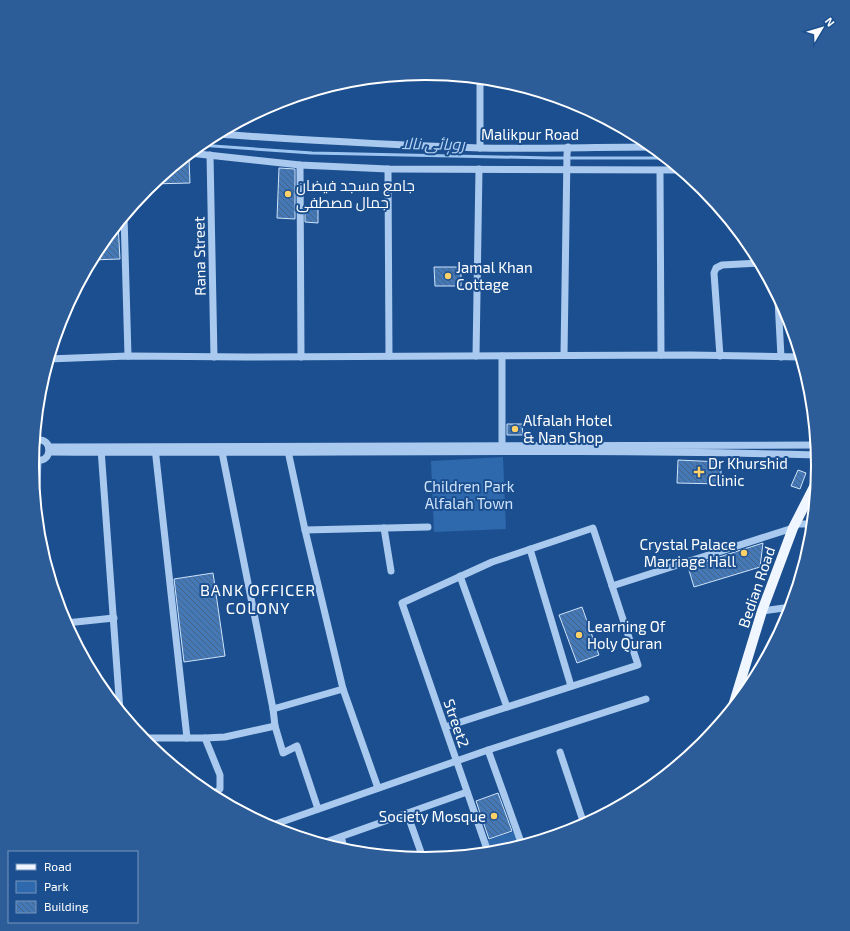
<svg xmlns="http://www.w3.org/2000/svg" width="850" height="931" font-family="'Exo 2',Cairo,sans-serif">
	<style>
		.green { fill: #2e69ad }
		.lines { fill: none; stroke-linecap: round; stroke-linejoin: round }
		.stream { stroke: #9cc4f0; stroke-width: 3 }
		.building { fill: url(#building-back-hatch); stroke: #cfe3fa }
		.minor { stroke: #a9c9ee; stroke-width: 7 }
		.major { stroke: #f0f6ff; stroke-width: 10 }
		.poi-dot { fill: #ffd166; stroke: #1b4f8f; stroke-width: 1.5 }
		.labels { text-anchor: middle; dominant-baseline: central; stroke-width: 4; stroke-linejoin: round; paint-order: stroke }
		.street-label { font-size: 15px; fill: #fff; stroke: #1b4f8f }
		.poi-label { font-size: 15px; fill: #fff; stroke: #1b4f8f; text-anchor: start }
		.park-label { font-size: 15px; fill: #cfe3fa; stroke: #1b4f8f }
		.water-label { font-size: 16px; font-style: italic; fill: #b5d3f5; stroke: #1b4f8f }
		.neighbourhood-label { font-size: 16px; letter-spacing: 1px; fill: #fff; stroke: #1b4f8f }
		.rim { fill: none; stroke: #fff; stroke-width: 2 }
	</style>
	<defs>
		<pattern id="building-back-hatch" width="6" height="6" patternUnits="userSpaceOnUse"><rect width="6" height="6" fill="#4478b7"/><path d="M-1 5l2 2M0 0l6 6M5-1l2 2" fill="none" stroke="#486282"/></pattern>
	</defs>
	<rect width="100%" height="100%" fill="#1b4f8f"/>
	<!-- green -->
	<g class="green">
		<polygon points="503,457 506,529 434,532 431,461"/>
		<polygon points="515,831 520,845 501,851 491,852 486,841"/>
	</g>
	<g class="lines">
		<!-- stream -->
		<polyline class="stream" points="199,145 312,153 550,158 667,158"/>
	</g>
	<!-- building -->
	<g class="building">
		<polygon points="182,159 189,159 190,183 151,184"/>
		<polygon points="279,168 295,169 295,219 277,218"/>
		<polygon points="305,206 318,207 318,223 305,222"/>
		<polygon points="118,223 120,259 91,260 98,247"/>
		<polygon points="434,267 461,267 461,286 435,286"/>
		<polygon points="507,424 522,424 523,435 507,435"/>
		<polygon points="678,460 721,462 721,484 677,483"/>
		<polygon points="798,470 806,473 800,489 791,486"/>
		<polygon points="763,543 760,567 694,587 688,567"/>
		<polygon points="213,573 225,656 184,662 174,579"/>
		<polygon points="582,607 599,655 577,663 559,615"/>
		<polygon points="498,793 512,831 489,839 476,801"/>
	</g>
	<g class="lines">
		<!-- minor -->
		<g class="minor">
			<path d="M216,134C304,140 392,145 480,148C538,149 596,147 653,147"/>
			<polyline points="480,148 480,78"/>
			<polyline points="189,153 300,165 388,169 682,170"/>
			<polyline points="210,155 214,357"/>
			<polyline points="300,165 301,357"/>
			<polyline points="388,169 389,356"/>
			<polyline points="660,171 661,355"/>
			<polyline points="124,215 128,356"/>
			<polyline points="778,300 781,357"/>
			<polyline points="564,355 567,154 568,147"/>
			<polyline points="476,356 479,169"/>
			<polyline points="502,356 502,449"/>
			<polyline points="720,356 714,273 716,268 722,265 760,263"/>
			<polyline points="48,359 128,356 247,357 690,355 801,357"/>
			<polyline points="49,447 816,445"/>
			<polyline points="221,447 273,709 275,726 283,753 297,746 318,809"/>
			<polyline points="155,448 187,738"/>
			<polyline points="101,449 120,711"/>
			<polyline points="288,451 305,530 343,689 378,788"/>
			<path d="M49,452C305,454 561,448 817,455"/>
			<path d="M33,458C52,469 56,434 34,441"/>
			<polyline points="36,509 38,460"/>
			<polyline points="795,524 812,524"/>
			<polyline points="384,528 391,571"/>
			<polyline points="305,530 428,527"/>
			<polyline points="530,549 571,686"/>
			<polyline points="460,576 507,707"/>
			<polyline points="612,586 793,528"/>
			<polyline points="762,611 791,607"/>
			<polyline points="66,623 114,618"/>
			<polyline points="273,709 343,689"/>
			<polyline points="445,727 638,665 593,528 492,562 402,603 488,852"/>
			<polyline points="143,738 205,738 225,737 275,726"/>
			<polyline points="205,738 220,775 220,789 212,795"/>
			<polyline points="488,750 522,845"/>
			<polyline points="560,752 584,824"/>
			<polyline points="407,813 423,858"/>
			<polyline points="270,826 488,750 646,699"/>
			<polyline points="341,837 345,850"/>
			<polyline points="323,843 467,792"/>
		</g>
		<!-- major -->
		<polyline class="major" points="733,706 762,611 793,528 817,481"/>
	</g>
	<!-- markers -->
	<g class="poi-dot">
		<circle cx="288" cy="194" r="4"/>
		<circle cx="448" cy="276" r="4"/>
		<circle cx="515" cy="429" r="4"/>
		<path d="M697 466h4v4h4v4h-4v4h-4v-4h-4v-4h4z"/>
		<circle cx="744" cy="553" r="4"/>
		<circle cx="579" cy="635" r="4"/>
		<circle cx="494" cy="816" r="4"/>
	</g>
	<g class="labels">
		<!-- street labels -->
		<g class="street-label">
			<text x="530" y="134">Malikpur Road</text>
			<text transform="translate(199 256) rotate(-91)">Rana Street</text>
			<text transform="translate(756 587) rotate(-71)">Bedian Road</text>
			<text transform="translate(457 723) rotate(71)">Street2</text>
		</g>
		<!-- poi labels -->
		<g class="poi-label">
			<text x="296" y="185">جامع مسجد فیضان<tspan x="296" dy="17">جمال مصطفی</tspan></text>
			<text x="456" y="267">Jamal Khan<tspan x="456" dy="17">Cottage</tspan></text>
			<text x="523" y="420">Alfalah Hotel<tspan x="523" dy="17">&amp; Nan Shop</tspan></text>
			<text x="708" y="463">Dr Khurshid<tspan x="708" dy="17">Clinic</tspan></text>
			<text x="736" y="544" text-anchor="end">Crystal Palace<tspan x="736" dy="17">Marriage Hall</tspan></text>
			<text x="587" y="626">Learning Of<tspan x="587" dy="17">Holy Quran</tspan></text>
			<text x="486" y="816" text-anchor="end">Society Mosque</text>
		</g>
		<!-- park labels -->
		<g class="park-label">
			<text x="469" y="486">Children Park<tspan x="469" dy="17">Alfalah Town</tspan></text>
		</g>
		<!-- water labels -->
		<g class="water-label">
			<text transform="translate(433 143) rotate(1)">روہائی نالا</text>
		</g>
		<!-- neighbourhood labels -->
		<g class="neighbourhood-label">
			<text x="258" y="589">BANK OFFICER<tspan x="258" dy="18">COLONY</tspan></text>
		</g>
	</g>
	<!-- crop -->
	<path d="M0 0H850V931H0ZM39 466a386 386 0 1 1 772 0a386 386 0 1 1-772 0Z" fill="#2d5d98" fill-rule="evenodd"/>
	<path class="rim" d="M39 466a386 386 0 1 1 772 0a386 386 0 1 1-772 0Z"/>
	<!-- legend -->
	<rect x="8" y="851" width="130" height="72" fill="#1b4f8f" stroke="#7695bc"/>
	<rect x="16" y="864" width="20" height="6" fill="#f0f6ff" stroke="#7695bc"/>
	<text x="44" y="871" font-size="12" fill="#ffffff">Road</text>
	<rect x="16" y="881" width="20" height="12" fill="#2e69ad" stroke="#7695bc"/>
	<text x="44" y="891" font-size="12" fill="#ffffff">Park</text>
	<rect x="16" y="901" width="20" height="12" fill="url(#building-back-hatch)" stroke="#7695bc"/>
	<text x="44" y="911" font-size="12" fill="#ffffff">Building</text>
	<!-- north arrow -->
	<g transform="translate(822 28) rotate(52)" stroke="#1b4f8f" stroke-width="3" paint-order="stroke">
	<path d="M0-3L7 15L0 10L-7 15Z" fill="#ffffff"/>
	<text y="-6" font-size="11" font-weight="bold" text-anchor="middle" fill="#ffffff">N</text>
	</g>
</svg>
